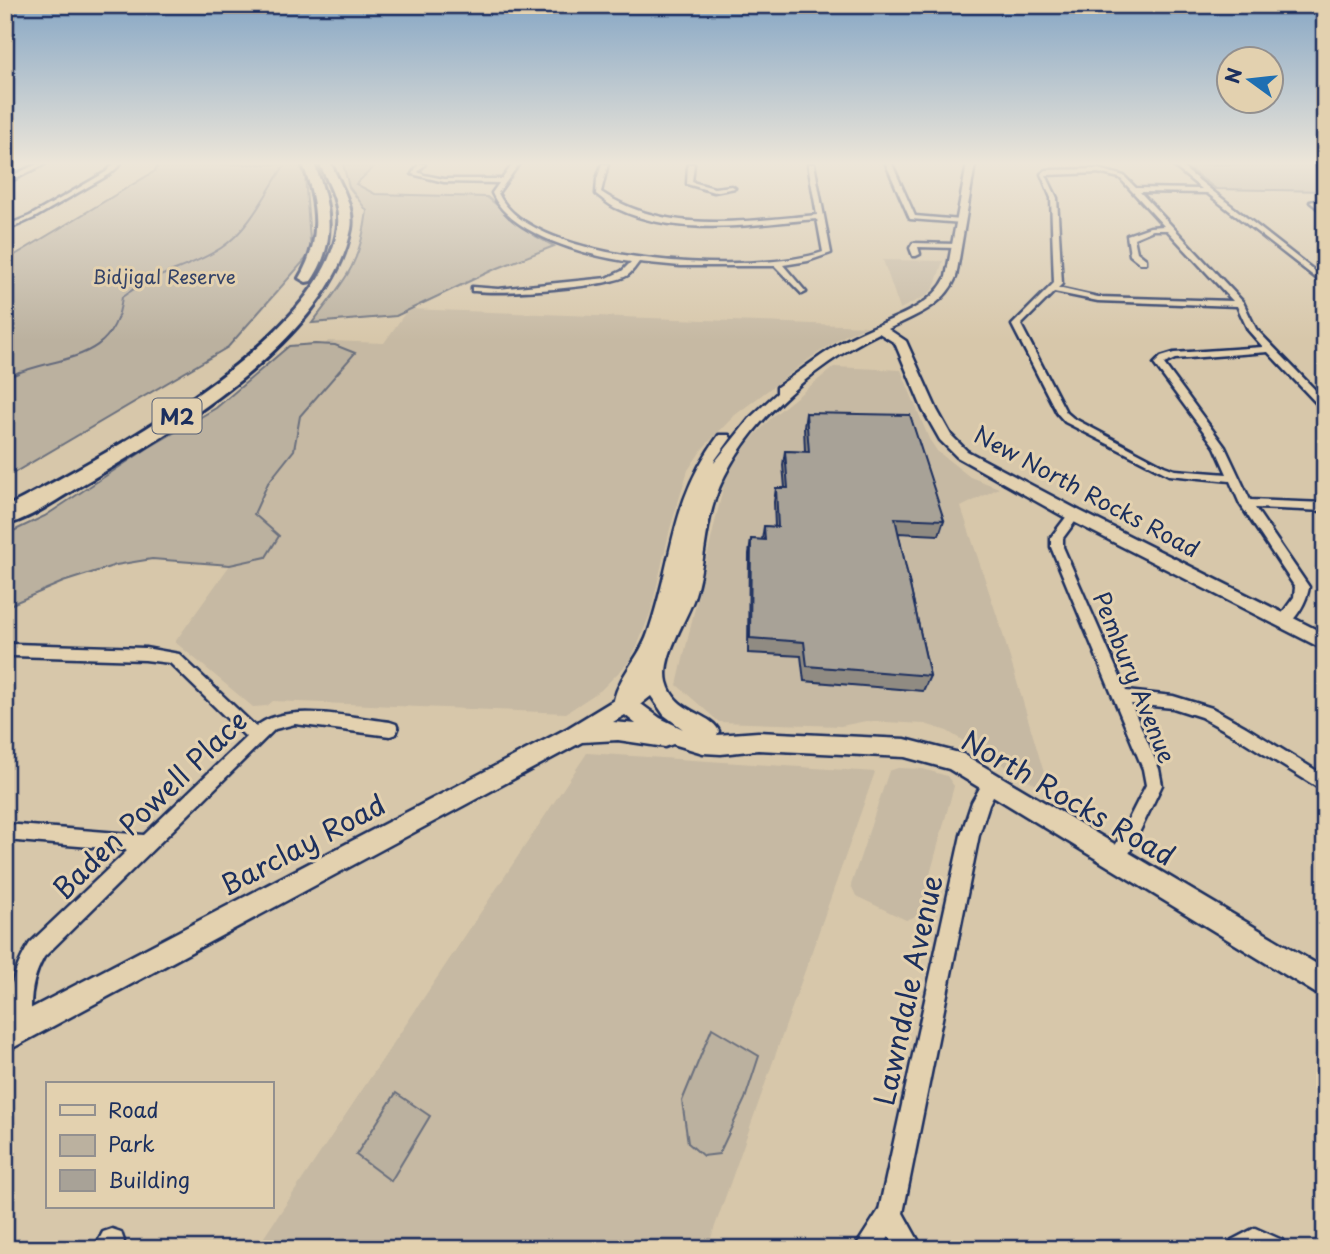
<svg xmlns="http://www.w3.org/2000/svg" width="1330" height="1254" font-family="'Playpen Sans',sans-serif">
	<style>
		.built { fill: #c6b9a3 }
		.green { fill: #bbb19f; stroke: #6b707e; stroke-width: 2 }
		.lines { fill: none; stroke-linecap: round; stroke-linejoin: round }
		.stream-far1 { stroke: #656b7d; stroke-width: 2 }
		.stream { stroke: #656b7d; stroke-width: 2.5 }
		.street-casing { stroke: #1b2f5e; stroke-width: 5 }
		.secondary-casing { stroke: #1b2f5e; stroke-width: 5 }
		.highway-casing { stroke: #1b2f5e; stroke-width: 6 }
		.street { fill: #e3d1af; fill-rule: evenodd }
		.secondary { fill: #e3d1af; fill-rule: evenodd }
		.highway { fill: #e3d1af; fill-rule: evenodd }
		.wall { fill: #908b82; stroke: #1b2f5e; stroke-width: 2 }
		.building { fill: #a8a297; stroke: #1b2f5e; stroke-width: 2 }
		.labels { text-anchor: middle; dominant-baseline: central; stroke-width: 6; stroke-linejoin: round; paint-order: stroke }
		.far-park-label { font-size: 19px; fill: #334268; stroke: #e3d1af }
		.shield { fill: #e3d1af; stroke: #576076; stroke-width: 2 }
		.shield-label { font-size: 21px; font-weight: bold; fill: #1b2f5e }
		.street-label { font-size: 23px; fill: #1b2f5e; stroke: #e3d1af }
		.near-street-label { font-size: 28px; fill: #1b2f5e; stroke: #e3d1af }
	</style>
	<rect width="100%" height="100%" fill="#d7c7aa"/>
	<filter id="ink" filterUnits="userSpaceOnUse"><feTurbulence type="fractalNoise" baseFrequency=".0143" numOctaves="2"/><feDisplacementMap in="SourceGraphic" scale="14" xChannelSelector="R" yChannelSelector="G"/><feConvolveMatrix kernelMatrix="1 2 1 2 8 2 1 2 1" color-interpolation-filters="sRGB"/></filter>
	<g filter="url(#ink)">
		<!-- built -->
		<g class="built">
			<polygon points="883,260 943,261 934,288 926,296 900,309"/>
			<polygon points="408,309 867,326 846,335 812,357 735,415 703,448 688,470 670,529 651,611 637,647 627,664 601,690 566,713 273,701 267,706 253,707 175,642 230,565 152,559 328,341 384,343"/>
			<polygon points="834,367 901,370 929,439 937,451 970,477 999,488 961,507 1001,628 1050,793 947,731 925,724 866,721 841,726 719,722 677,685 724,484 732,467 748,443 773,416"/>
			<polygon points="587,753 875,772 707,1249 256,1249"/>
			<polygon points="898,768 923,769 947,776 954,786 919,915 906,920 856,896 851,885 889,771"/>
		</g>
		<!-- green -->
		<g class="green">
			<polygon points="158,164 299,164 305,176 311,253 228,347 5,478 5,261 155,171"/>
			<path d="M343,164H377L356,184L375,194L487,197L535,236L554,246L493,270L396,316L312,323C344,281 360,266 367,211L349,187Z"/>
			<polygon points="1183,164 1325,164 1325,191 1216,189"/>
			<polygon points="315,344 335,345 355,353 300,416 294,450 268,483 254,514 279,536 266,557 230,565 152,559 116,565 63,582 5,607 5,535 45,516 148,448 216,408 289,346"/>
			<polygon points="712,1028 759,1056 745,1099 719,1154 703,1156 688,1143 682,1101"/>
			<polygon points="396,1093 430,1116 391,1181 356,1155"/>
		</g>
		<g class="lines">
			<!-- stream-far1 -->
			<path class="stream-far1" d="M15,374C63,355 115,362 122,297C152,274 189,269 221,248C250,229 265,194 284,166"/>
			<!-- stream -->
			<polyline class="stream" points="5,378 20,372"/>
			<defs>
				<g id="street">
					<polygon points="37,164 45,164 5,184 5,179"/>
					<polygon points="114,164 121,164 110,174 34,218 5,231 5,226 30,216 106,172"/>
					<path d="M419,164H425L418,172L424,175L444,179H502L513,164H519L498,193C531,266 758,275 823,252L817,219C754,224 679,238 618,209C610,206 603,199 596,194L597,179L602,164H608L601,192C666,235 744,221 817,215L808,164H814L831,253L808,261L783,265L806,292L802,294L775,266H680L639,262C636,266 632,272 628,275C608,288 501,294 475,291H472V287L498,289L607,278L622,271L631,262C589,256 510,236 492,193L499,183L444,182L412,174Z"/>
					<polygon points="688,164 694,164 692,182 714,188 732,186 735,188 714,192 687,184"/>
					<polygon points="886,164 892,164 915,216 961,220 963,223 910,219"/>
					<path d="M1171,164H1178L1325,279V285L1207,193L1140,192L1243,302L1256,329L1325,400V409L1321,408L1268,352L1175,359L1164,364L1225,447L1250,500L1325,503V511L1255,508L1309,587C1307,601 1296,621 1283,627L1276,622L1294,597L1295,587L1240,504L1230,481L1169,475L1065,422L1057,413L1012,325L1054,283L1051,198L1041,174L1046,170L1098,169L1124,176L1136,188L1202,189ZM1098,173L1120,178L1164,226L1150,227L1127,235L1130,255L1140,263H1146V259L1137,252L1134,238L1153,230H1167L1233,301L1098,297L1058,288L1062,284L1057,198L1046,175ZM1054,292L1098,301L1237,306L1248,330L1263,347L1174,353L1161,357L1154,364L1215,447L1227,474L1175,470L1164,466L1073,418L1066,412L1021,325Z"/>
					<polygon points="1325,199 1325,203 1319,203 1325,208 1325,214 1310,202"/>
					<polygon points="913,243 956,244 960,246 956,248 918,247 920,254 916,256 913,256 910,248"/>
					<polygon points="1074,511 1080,515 1063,538 1063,547 1126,691 1173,696 1212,708 1246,727 1325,776 1325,792 1235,736 1201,717 1173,708 1131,704 1159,769 1162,785 1124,864 1118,867 1112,864 1109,858 1146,785 1143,769 1051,547 1051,537 1070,512"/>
					<path d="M13,644L145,648L179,654L256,727C284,701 354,718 390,722L396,724L398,729L396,734L390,736L295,724L275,729L44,957C35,973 31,988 31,1007C31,1017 32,1026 28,1035L21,1038L14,1035C1,1006 14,968 30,943L128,850L5,840V824L144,835L246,737L170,663L145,660L13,656L8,654L6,650L8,646Z"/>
					<polygon points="992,775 998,777 1000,782 989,804 979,835 903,1213 923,1249 897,1249 889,1237 881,1249 854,1249 879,1210 961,835 972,802 986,777"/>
					<polygon points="1255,1228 1282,1240 1285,1249 1229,1249 1232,1240"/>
					<polygon points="112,1229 121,1232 124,1241 121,1249 94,1249 103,1232"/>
				</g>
				<path id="secondary" d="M967,164H975L956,277C944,306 916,315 888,329L906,341L937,410L951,435L967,451L1080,511L1325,634V650L1068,519L957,457L940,440L923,410L895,343L879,333C813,365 739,428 715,499C704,531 705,566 694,598C686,621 661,658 667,682C675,714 710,712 719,731L717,735L758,732L905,739L963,754L1325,969V999L949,769L905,757L758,750L721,754L703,753L673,744L665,747L618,740L582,742L5,1052V1022L568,728L614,700C620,674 640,657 648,633C674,559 669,502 719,435H729L731,438L715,460L714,463L751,417L777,393V387C801,371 825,351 850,338C881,321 930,311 946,277ZM651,696L664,715L683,729L660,718L641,704ZM625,715L636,724L613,722Z"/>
				<g id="highway">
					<path d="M303,164H314C331,205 337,243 311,281L306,282L299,278C322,240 318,205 303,164Z"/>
					<path d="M320,164H331C340,184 355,207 351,229C331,337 173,432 85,483C60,497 33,518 5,525V508C97,460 327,339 338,225C340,203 328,183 320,164Z"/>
				</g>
			</defs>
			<!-- street casing -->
			<use href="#street" class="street-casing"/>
			<!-- secondary casing -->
			<use href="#secondary" class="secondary-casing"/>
			<!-- highway casing -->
			<use href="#highway" class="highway-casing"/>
			<!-- street -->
			<use href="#street" class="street"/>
			<!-- secondary -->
			<use href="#secondary" class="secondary"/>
			<!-- highway -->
			<use href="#highway" class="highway"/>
		</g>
		<!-- wall -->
		<polygon class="wall" points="806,413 944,520 939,535 898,533 930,676 923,691 804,681 801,656 748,653 749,554 751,539 762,540 764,526 775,527 774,502 776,488 785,488 783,465 785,451 805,452 804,427"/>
		<!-- building -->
		<polygon class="building" points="806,413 910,415 944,520 895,518 930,676 807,666 804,642 750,638 751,539 765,540 764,526 778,527 776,488 788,488 785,451 809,452"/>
	</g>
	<!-- sky -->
	<linearGradient id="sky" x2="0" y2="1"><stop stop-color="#87a7c5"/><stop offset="0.48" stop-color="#ede6d9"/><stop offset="1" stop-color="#ede6d9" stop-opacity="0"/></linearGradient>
	<rect width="1330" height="340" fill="url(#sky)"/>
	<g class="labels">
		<!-- far-park labels -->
		<g class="far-park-label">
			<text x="164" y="276">Bidjigal Reserve</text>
		</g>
		<!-- shield labels -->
		<rect class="shield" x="152.5" y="398.5" width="49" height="35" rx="5"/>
		<g class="shield-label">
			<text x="177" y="416">M2</text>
		</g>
		<!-- street labels -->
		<g class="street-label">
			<text transform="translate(1087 491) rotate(28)">New North Rocks Road</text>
			<text transform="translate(1135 677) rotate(68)">Pembury Avenue</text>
		</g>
		<!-- near-street labels -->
		<g class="near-street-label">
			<text transform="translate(1069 797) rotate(30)">North Rocks Road</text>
			<text transform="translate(149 804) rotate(-44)">Baden Powell Place</text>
			<text transform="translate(302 844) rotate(-28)">Barclay Road</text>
			<text transform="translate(907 990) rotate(-78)">Lawndale Avenue</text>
		</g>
	</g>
	<!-- margin -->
	<rect width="1330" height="1254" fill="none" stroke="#e3d1af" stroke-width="28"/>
	<rect x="14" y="14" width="1302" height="1226" fill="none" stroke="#1b2f5e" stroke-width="2.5" filter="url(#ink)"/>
	<!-- legend -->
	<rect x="46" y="1082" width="228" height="126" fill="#e3d1af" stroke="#93908f" stroke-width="2"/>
	<rect x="60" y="1105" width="35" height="10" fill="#e3d1af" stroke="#93908f" stroke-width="2"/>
	<text x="108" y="1118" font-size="21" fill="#1b2f5e">Road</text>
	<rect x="60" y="1135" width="35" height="21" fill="#bbb19f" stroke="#93908f" stroke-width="2"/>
	<text x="108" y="1152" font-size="21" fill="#1b2f5e">Park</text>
	<rect x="60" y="1170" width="35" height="21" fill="#a8a297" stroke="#93908f" stroke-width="2"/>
	<text x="108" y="1188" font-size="21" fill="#1b2f5e">Building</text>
	<!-- north arrow -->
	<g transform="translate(1250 80) rotate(285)"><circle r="33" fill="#e3d1af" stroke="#93908f" stroke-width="2"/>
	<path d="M0-5L12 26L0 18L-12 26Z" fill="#1f6fb2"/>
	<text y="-10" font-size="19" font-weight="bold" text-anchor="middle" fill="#1b2f5e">N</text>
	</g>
</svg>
